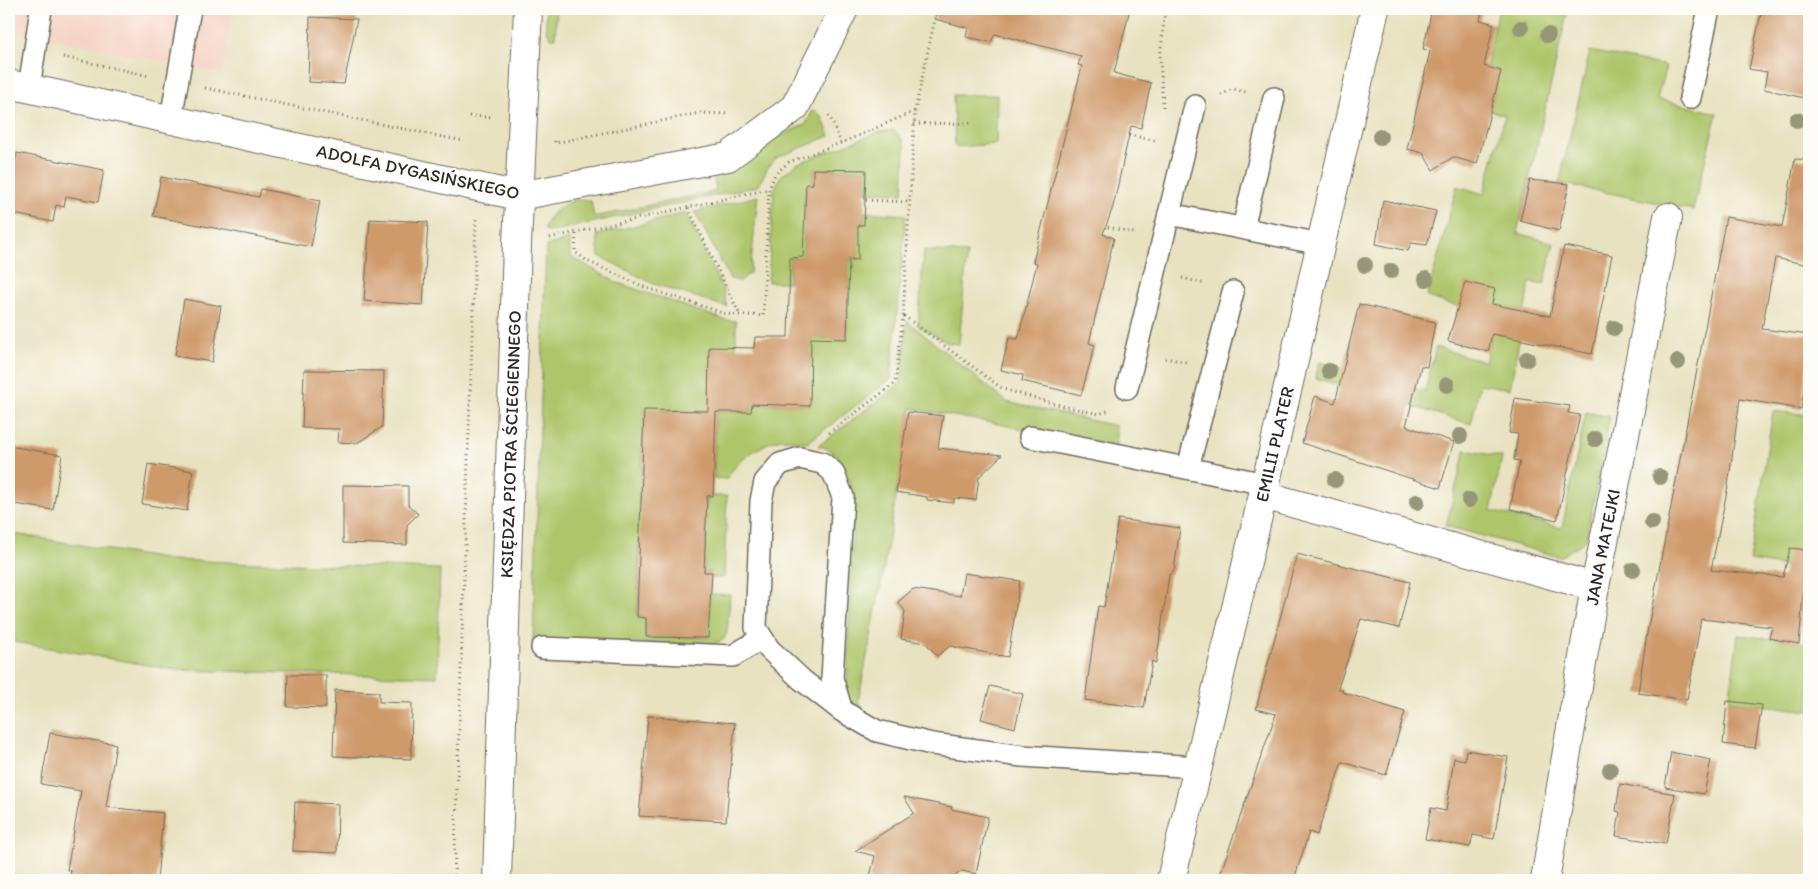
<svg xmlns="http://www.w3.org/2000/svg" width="1818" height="889" font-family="Itim,sans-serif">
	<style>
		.built { fill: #f6d2c4 }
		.green { fill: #aec66b; stroke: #6c784b }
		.building { fill: #cf9a6a }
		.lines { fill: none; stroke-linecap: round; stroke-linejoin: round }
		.service-casing { stroke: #6d6b5f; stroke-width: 24 }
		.minor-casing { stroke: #6d6b5f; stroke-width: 30 }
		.tertiary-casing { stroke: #6d6b5f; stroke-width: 30 }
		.path { stroke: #6d6b5f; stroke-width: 3; stroke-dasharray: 1 4; stroke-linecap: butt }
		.service { stroke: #fff; stroke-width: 21 }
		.minor { stroke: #fff; stroke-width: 28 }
		.tertiary { stroke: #fff; stroke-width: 28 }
		.tree { fill: #969778 }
		.labels { text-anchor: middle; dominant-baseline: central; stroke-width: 4; stroke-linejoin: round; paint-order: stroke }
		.street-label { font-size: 18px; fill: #2b2b2b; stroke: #fdfcf7 }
	</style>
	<rect width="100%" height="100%" fill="#fdfcf7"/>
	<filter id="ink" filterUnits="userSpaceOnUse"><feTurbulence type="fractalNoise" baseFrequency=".02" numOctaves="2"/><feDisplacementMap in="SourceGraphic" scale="10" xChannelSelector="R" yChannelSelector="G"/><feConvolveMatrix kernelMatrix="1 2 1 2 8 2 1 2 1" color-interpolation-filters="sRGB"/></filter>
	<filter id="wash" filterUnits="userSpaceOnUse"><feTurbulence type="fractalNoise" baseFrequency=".0096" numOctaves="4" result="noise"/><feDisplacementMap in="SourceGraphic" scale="20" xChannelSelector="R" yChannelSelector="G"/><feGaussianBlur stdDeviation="1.12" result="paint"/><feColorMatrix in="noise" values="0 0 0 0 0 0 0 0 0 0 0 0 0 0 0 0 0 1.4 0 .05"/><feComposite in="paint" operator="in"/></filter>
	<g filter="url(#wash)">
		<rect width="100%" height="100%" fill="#e8e2c0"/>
		<!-- built -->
		<polygon class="built" points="9,9 234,9 222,74 9,29"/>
		<!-- green -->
		<g class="green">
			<polygon points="546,9 557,9 555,38 551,38 546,29"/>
			<polygon points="1499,9 1568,9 1517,233 1554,243 1544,285 1530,282 1510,389 1480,384 1471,424 1315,378 1320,362 1425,391 1436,347 1485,362 1496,318 1427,297 1457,186 1484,194 1505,115 1477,107"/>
			<polygon points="1590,51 1666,66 1657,99 1717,113 1693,210 1559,183"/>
			<polygon points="953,95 997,95 996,144 955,147"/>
			<path d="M812,111L821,115L830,136L776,158L767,169L758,186L549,232L544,229C549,211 572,194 591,201L594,217L716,191L713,174L715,166L806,124Z"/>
			<polygon points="893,130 901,137 905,147 903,193 866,192 866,170 813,169 813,184 806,185 803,257 790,258 789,282 768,282 774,190 780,177 796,164 879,132"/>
			<polygon points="758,196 750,273 740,281 730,279 695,212"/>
			<path d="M865,212L906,215L891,379L807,443C799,442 791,439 783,439C766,440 733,463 727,479L714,478L716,412H751L752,404L809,405L811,338L847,339L849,259L858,260V225H864Z"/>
			<polygon points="686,213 723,290 727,307 654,284 599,256 597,235"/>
			<polygon points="570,239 570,256 618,283 725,320 736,321 736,348 708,411 644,410 640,505 649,505 648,540 639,541 637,617 646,618 646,637 708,638 710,594 730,595 727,633 723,640 710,645 533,640 546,246"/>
			<polygon points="924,250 967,253 959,344 948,343 918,326"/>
			<path d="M907,321L1007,402L1116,426V446L911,408L881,585L858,702L863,709L846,706L854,497C849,477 842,449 818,446L901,383Z"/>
			<polygon points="1773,411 1809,415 1809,494 1799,569 1750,561"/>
			<polygon points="1586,412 1610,417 1586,540 1560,557 1446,526 1465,450 1502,457 1491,511 1562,528"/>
			<polygon points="707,496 727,496 724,578 711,578 711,572 704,572"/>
			<polygon points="9,533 170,560 440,569 437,677 176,670 9,641"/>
			<polygon points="1738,635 1809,643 1809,711 1729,701"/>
		</g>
		<g id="blocks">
			<!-- building -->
			<g class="building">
				<polygon points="936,9 1130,9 1114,73 1151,83 1141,128 1131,126 1113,207 1103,234 1114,238 1089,343 1095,345 1081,395 1022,381 1023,375 1001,370 1009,338 1018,339 1037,263 1033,262 1082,66 1078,65 1081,56 995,34 991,42 966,37 968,28 935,19"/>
				<polygon points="1432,9 1483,9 1480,20 1494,24 1484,66 1501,71 1477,164 1453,157 1433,170 1423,153 1407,149 1430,51 1423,49"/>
				<polygon points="1762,9 1809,9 1809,99 1764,89 1767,72 1749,69"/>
				<polygon points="310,17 357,19 344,84 308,82"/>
				<polygon points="17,153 104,170 98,202 66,196 64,207 56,205 53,222 9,213 9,194"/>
				<polygon points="1795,159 1809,160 1809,265 1775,258 1762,329 1809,335 1809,352 1801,409 1740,399 1728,486 1711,570 1783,577 1790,548 1807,550 1799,644 1769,638 1772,627 1701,619 1687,700 1638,693 1647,633 1726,217 1782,227"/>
				<polygon points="813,169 866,170 864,225 858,225 858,260 849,259 847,339 811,338 810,406 752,404 751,412 716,412 713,496 707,496 704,572 712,572 708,638 646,637 646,618 637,617 644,410 708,411 709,347 754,348 755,337 788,337 790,258 803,257 806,184 813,184"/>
				<polygon points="161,177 259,197 261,189 320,201 311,247 153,216"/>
				<polygon points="1530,180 1569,184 1559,231 1520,221"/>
				<polygon points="1383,200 1436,211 1427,245 1411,243 1408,251 1376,244"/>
				<polygon points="370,219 428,222 423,305 364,301"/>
				<polygon points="1564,246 1612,255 1592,354 1492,334 1488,352 1448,341 1465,282 1495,289 1492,304 1550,316"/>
				<polygon points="184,299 221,306 212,362 175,356"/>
				<polygon points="1359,304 1435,322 1427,367 1421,366 1406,426 1454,442 1440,488 1302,443 1315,396 1335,403"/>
				<polygon points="304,370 384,371 382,427 357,443 338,442 339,429 302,428"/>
				<polygon points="1515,398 1570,406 1568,413 1580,415 1557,520 1510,509 1520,461 1514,460 1518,434 1509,433"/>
				<polygon points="908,412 943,416 938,448 1002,455 979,477 976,500 954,498 954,503 927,500 927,497 896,492"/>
				<polygon points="9,446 62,455 53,510 9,503"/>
				<polygon points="148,464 193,471 187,511 142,504"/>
				<polygon points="343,485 408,486 408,505 418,514 407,525 407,545 343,543"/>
				<polygon points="1118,519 1180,528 1174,570 1169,575 1156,663 1152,661 1144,708 1085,700 1098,606 1104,607"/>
				<polygon points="1297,554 1410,582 1399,628 1361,619 1338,688 1343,690 1342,692 1405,712 1386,775 1342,762 1317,835 1309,832 1294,880 1218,880 1276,714 1256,709"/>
				<polygon points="964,573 1020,581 1008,657 950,646 937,656 926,643 901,639 905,611 898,602 913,589 960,596"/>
				<polygon points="288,675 326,675 326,708 287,707"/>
				<polygon points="990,686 1023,694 1015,728 981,719"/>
				<polygon points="335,690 379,692 379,702 412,703 411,759 333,756"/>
				<polygon points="1727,701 1762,705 1755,748 1723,744"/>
				<polygon points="648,716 735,723 726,821 639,816"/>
				<polygon points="50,733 116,744 106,807 163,813 157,880 69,880 71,871 67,870 81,791 41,784"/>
				<polygon points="1466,750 1508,757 1494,839 1473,835 1470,847 1425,839 1431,808 1446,811 1454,758 1465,760"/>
				<polygon points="1671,752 1711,760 1704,794 1665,787"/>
				<polygon points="1620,784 1675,794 1666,844 1616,836 1620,812 1616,811"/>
				<polygon points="904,797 952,807 951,809 988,817 976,874 962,871 950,880 869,880 875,856 855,851 914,813"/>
				<polygon points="295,802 338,804 337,853 293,851"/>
			</g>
		</g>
	</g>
	<g filter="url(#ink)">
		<use href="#blocks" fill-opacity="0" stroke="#6d6b5f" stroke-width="1"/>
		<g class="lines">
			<defs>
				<g id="service">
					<polyline points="29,88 41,9"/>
					<polyline points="1690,98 1709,9"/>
					<polyline points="1195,106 1169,214 1321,244"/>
					<polyline points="171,119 190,9"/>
					<polyline points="1243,228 1274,98"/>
					<polyline points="1127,388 1169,214"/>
					<polyline points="1030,437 1266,484"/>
					<polyline points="1188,468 1233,292"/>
					<polyline points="542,648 733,656 762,638"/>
					<polyline points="842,711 802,680 769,649 756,628 761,501 765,482 780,464 800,458 822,463 833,472 843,497 832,678 842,711 877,731 932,744 1022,756 1198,767"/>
				</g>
				<g id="minor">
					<polyline points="9,84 519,196 728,157 795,107 844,9"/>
					<polyline points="1263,495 1595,587"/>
					<path id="s1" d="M1171,880L1263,495L1375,9"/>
					<path id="s2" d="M1545,880L1595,587L1668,217"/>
				</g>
				<g id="tertiary">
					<path id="s3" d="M497,880L517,244L528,9"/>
				</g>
			</defs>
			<!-- service casing -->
			<use href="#service" class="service-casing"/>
			<!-- minor casing -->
			<use href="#minor" class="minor-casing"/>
			<!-- tertiary casing -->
			<use href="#tertiary" class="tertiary-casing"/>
			<!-- path -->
			<g class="path">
				<polyline points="63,57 150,76"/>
				<polyline points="205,88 463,141"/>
				<polyline points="1221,95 1233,89 1246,92"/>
				<polyline points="1163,107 1160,59 1165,9"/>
				<polyline points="829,115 841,143"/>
				<polyline points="469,116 492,117"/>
				<polyline points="914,124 972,123"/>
				<polyline points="1129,135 1158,141"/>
				<polyline points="555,141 555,143 700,113 729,114"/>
				<polyline points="866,200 909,202"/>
				<polyline points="688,208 740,315"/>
				<polyline points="1108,227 1134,233"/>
				<polyline points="576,234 575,252 587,261 644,287 726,314 763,316 769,189 775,174 789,162 841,143 915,111"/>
				<polyline points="550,238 769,189"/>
				<polyline points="1182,278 1205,284"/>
				<polyline points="904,316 1003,389 1063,406 1099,414 1110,410"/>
				<polyline points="1165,358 1186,362"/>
				<polyline points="829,433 895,383 903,316 915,111 937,9"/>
				<polyline points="454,880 476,219"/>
			</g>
			<!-- service -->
			<use href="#service" class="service"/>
			<!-- minor -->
			<use href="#minor" class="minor"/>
			<!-- tertiary -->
			<use href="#tertiary" class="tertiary"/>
		</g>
		<!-- trees -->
		<g class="tree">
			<circle cx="1521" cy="28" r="8"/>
			<circle cx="1548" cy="35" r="8"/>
			<circle cx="1797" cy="120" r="8"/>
			<circle cx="1380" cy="137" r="8"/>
			<circle cx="1365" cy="265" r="8"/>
			<circle cx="1391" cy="271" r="8"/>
			<circle cx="1426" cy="279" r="8"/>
			<circle cx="1614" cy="328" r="8"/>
			<circle cx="1527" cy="359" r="8"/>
			<circle cx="1678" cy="362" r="8"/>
			<circle cx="1329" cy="371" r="8"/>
			<circle cx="1447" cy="385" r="8"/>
			<circle cx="1460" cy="436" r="8"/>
			<circle cx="1595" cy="439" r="8"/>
			<circle cx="1660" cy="477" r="8"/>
			<circle cx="1335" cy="480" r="8"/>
			<circle cx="1469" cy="500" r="8"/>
			<circle cx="1417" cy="502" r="8"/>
			<circle cx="1652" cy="522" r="8"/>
			<circle cx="1633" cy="570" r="8"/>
			<circle cx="1610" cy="770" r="8"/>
		</g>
	</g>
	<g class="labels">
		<!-- street labels -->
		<g class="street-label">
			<text transform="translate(418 172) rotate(12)">ADOLFA DYGASIŃSKIEGO</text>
			<text stroke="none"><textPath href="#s3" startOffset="436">KSIĘDZA PIOTRA ŚCIEGIENNEGO</textPath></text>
			<text stroke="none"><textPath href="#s1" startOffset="448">EMILII PLATER</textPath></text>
			<text stroke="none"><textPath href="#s2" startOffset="338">JANA MATEJKI</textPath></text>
		</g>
	</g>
	<!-- margin -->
	<rect width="1818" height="889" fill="none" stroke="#fdfcf7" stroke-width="30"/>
</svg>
